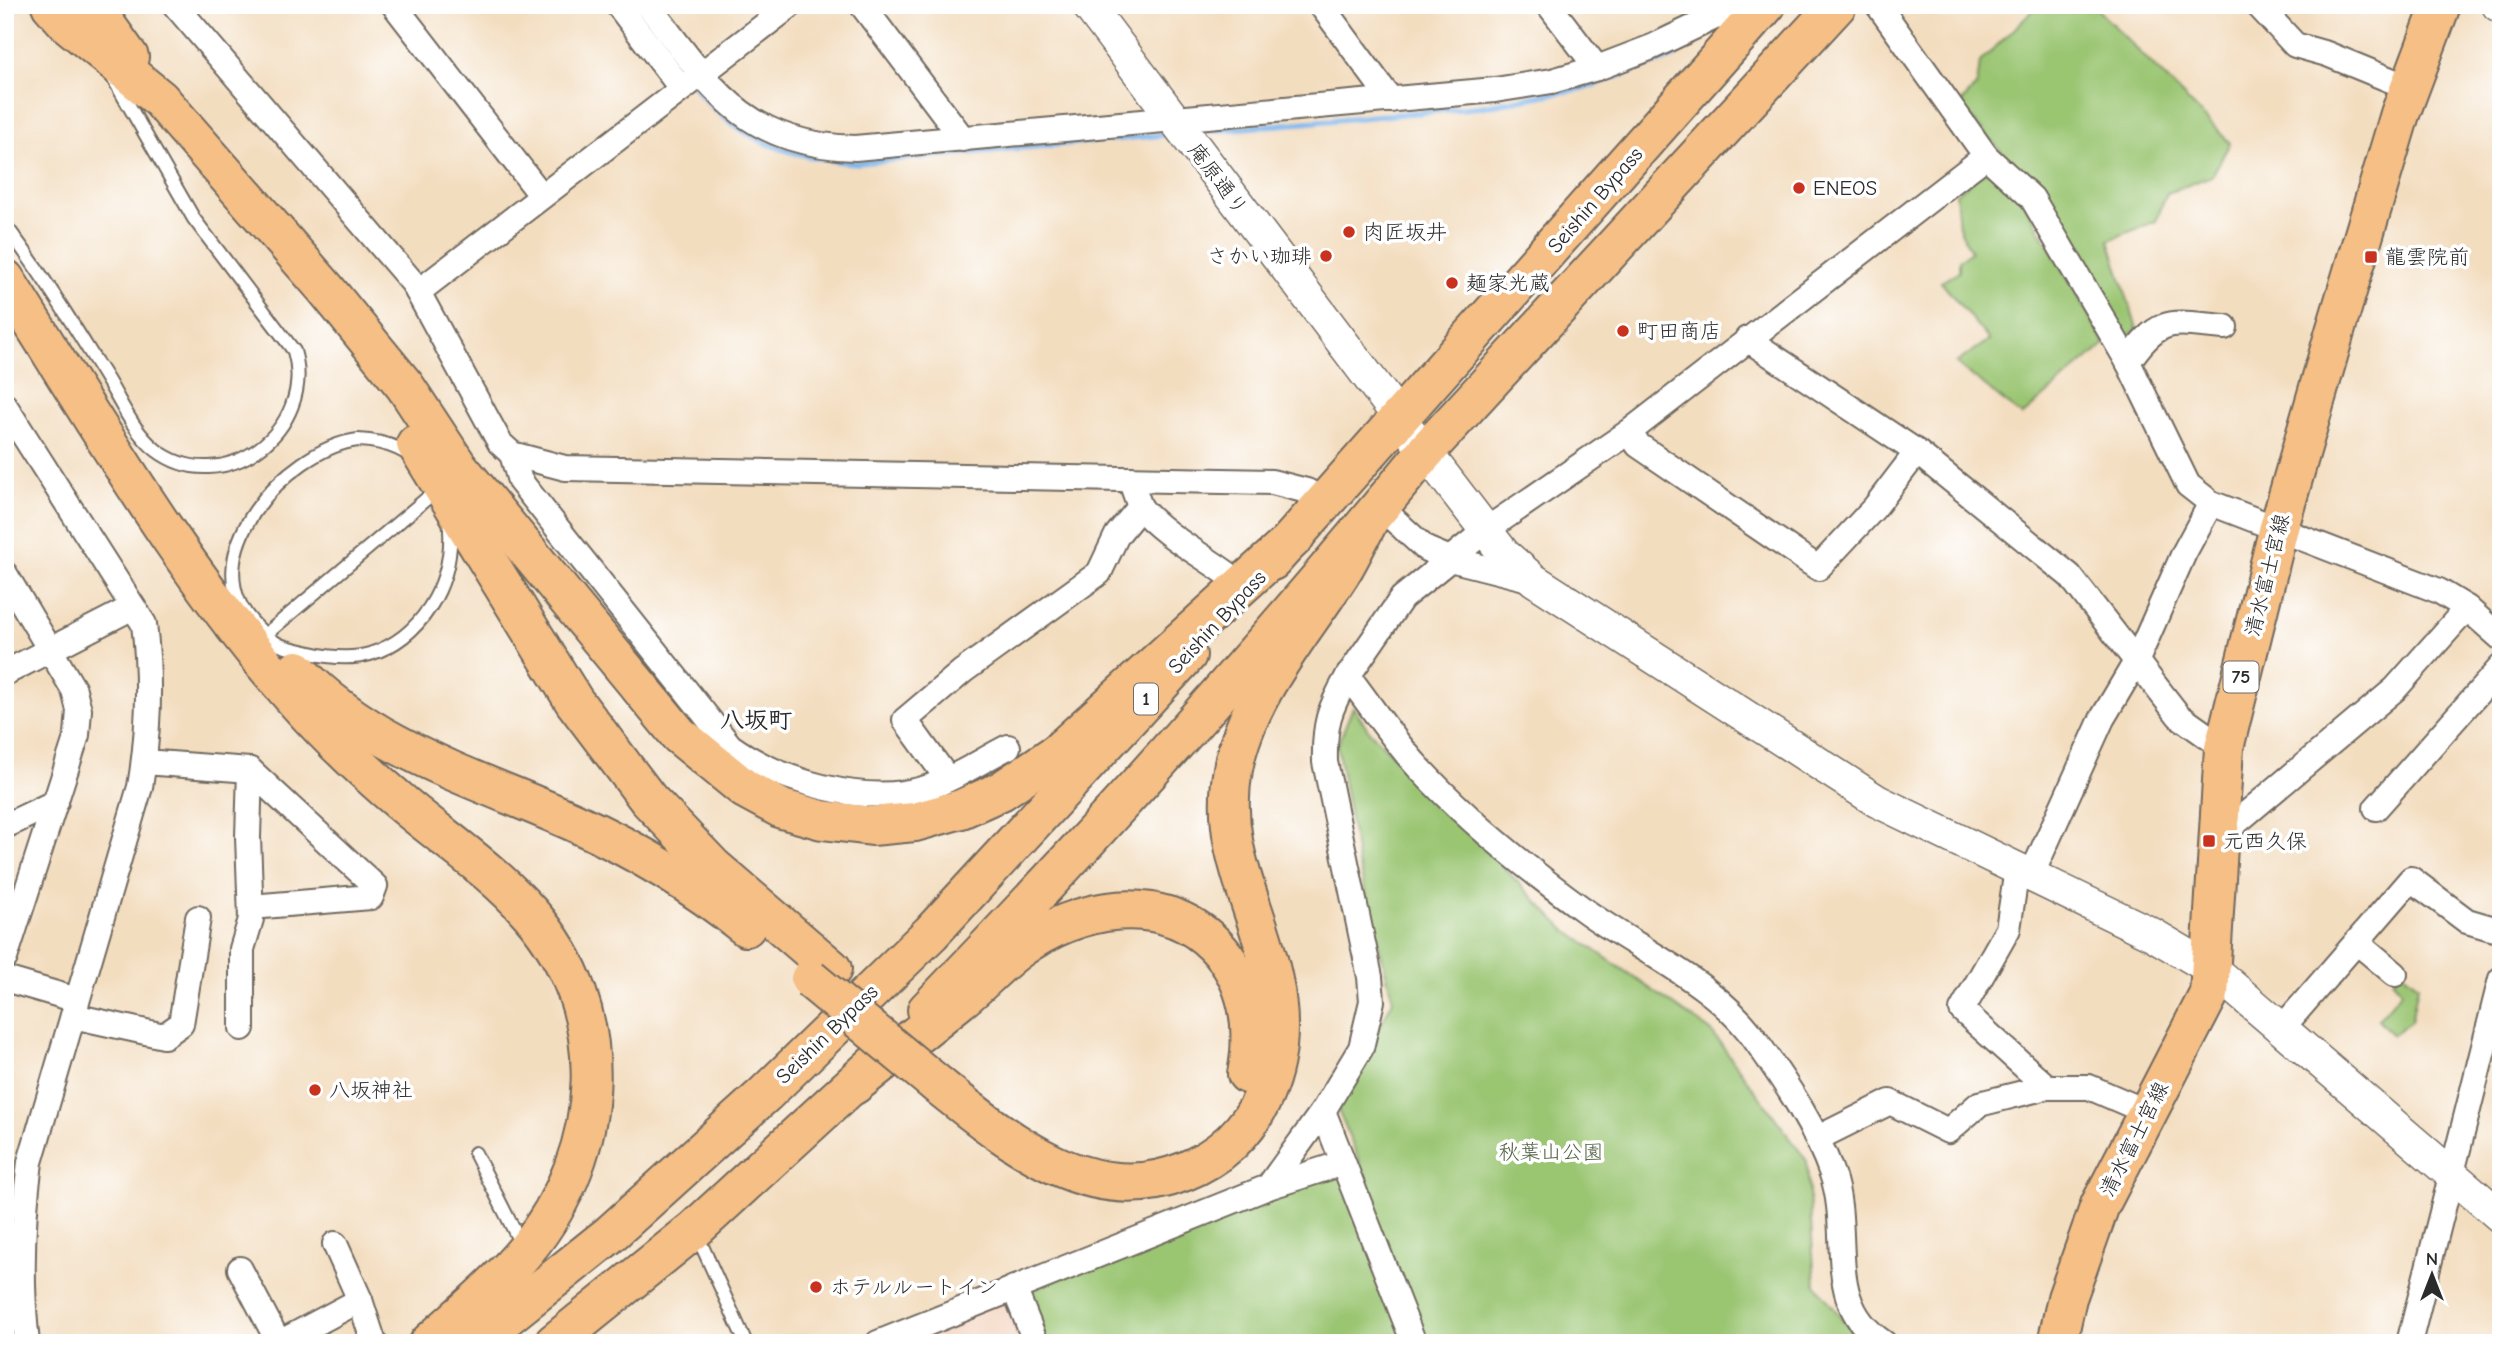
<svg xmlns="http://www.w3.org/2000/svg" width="2506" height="1348" font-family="'Comic Neue','Klee One',sans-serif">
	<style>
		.built { fill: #f3d4bf }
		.green { fill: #9ac571; stroke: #62784e; stroke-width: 2 }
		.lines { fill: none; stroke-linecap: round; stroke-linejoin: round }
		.stream { stroke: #7db6ed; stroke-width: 6 }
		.service-casing { stroke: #71695f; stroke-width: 16 }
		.minor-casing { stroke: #71695f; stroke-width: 28 }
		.tertiary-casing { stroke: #71695f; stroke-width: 35 }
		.primary-casing { stroke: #71695f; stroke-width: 42 }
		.trunk-casing { stroke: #71695f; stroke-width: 42 }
		.motorway-casing { stroke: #71695f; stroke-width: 42 }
		.service { stroke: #fff; stroke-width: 12 }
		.minor { stroke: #fff; stroke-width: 24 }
		.tertiary { stroke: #fff; stroke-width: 32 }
		.primary { stroke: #f5bf86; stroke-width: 38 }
		.trunk { stroke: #f5bf86; stroke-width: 38 }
		.motorway { stroke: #f5bf86; stroke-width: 38 }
		.motorway-bridge-casing { stroke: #71695f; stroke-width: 42; stroke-linecap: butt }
		.motorway-bridge { stroke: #f5bf86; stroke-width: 38 }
		.poi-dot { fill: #c8321e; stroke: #fff; stroke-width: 2.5 }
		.labels { text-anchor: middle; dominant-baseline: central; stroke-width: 7; stroke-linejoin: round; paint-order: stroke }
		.shield { fill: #fff; stroke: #6b6b6b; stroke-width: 2 }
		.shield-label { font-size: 19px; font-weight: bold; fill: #2b2b2b }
		.street-label { font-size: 21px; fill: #2b2b2b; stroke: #fff }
		.poi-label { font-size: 21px; fill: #2b2b2b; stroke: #fff; text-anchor: start }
		.park-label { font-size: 21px; fill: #526144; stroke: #fff }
		.quarter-label { font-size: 24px; font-weight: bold; fill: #2b2b2b; stroke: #fff }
	</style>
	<rect width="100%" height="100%" fill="#fff"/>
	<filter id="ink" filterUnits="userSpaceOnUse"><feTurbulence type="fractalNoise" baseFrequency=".0143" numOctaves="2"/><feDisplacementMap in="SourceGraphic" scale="14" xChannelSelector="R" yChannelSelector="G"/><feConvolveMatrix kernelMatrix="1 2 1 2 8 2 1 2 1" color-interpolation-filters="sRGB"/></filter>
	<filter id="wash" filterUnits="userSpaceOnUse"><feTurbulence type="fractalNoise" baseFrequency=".00686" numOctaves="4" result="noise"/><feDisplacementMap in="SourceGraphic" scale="28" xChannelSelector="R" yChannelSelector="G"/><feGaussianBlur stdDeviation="1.57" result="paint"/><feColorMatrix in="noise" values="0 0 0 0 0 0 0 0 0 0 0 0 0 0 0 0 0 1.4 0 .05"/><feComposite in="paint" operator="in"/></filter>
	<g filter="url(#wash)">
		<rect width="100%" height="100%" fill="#f3ddbf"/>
		<!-- built -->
		<polygon class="built" points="1017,1294 1037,1343 898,1343"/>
		<!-- green -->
		<g class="green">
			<polygon points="2039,5 2093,5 2230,143 2212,176 2167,193 2156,221 2109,240 2137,329 2124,340 2044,198 1959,105 1977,85 1980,62"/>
			<polygon points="1987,170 2022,199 2105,344 2022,416 1956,363 1989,340 1941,282 1959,272 1959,260 1971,252 1959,227 1956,193"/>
			<polygon points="1353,707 1370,732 1563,928 1711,1031 1807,1161 1815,1284 1861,1343 1040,1343 1020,1294 1360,1162 1338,1110 1393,1000 1358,863 1337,746"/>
			<polygon points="2402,972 2418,985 2411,1021 2392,1035 2378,1019 2402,991 2393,981"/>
		</g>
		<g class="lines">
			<!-- stream -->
			<g class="stream">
				<path d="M694,85C735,140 788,156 854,163L1172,134"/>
				<polyline points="1196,132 1479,107 1587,87 1675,56"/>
			</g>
		</g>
	</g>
	<g filter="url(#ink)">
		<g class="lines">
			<defs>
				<g id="service">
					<path d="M5,225C42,273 73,325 105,376C120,400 133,432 156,450C223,501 317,429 294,351L194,219L113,78"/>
					<path d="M358,440C484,445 474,621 370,654C343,662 312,654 286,647C274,644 264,634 256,626C188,559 287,449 358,440Z"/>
					<polyline points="265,635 438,489"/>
					<polyline points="475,1153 522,1246"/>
					<polyline points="697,1235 746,1343"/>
				</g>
				<g id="minor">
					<polyline points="175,5 413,283 500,443 512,454 565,468 1272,482 1307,491 1327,503"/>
					<polyline points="394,5 542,196"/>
					<polyline points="618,5 681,88"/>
					<path d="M648,5C711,87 742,144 855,148L1495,90L1552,81L1597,68L1652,47L1717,16L1754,20"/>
					<polyline points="862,5 963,139"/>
					<polyline points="1321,5 1391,100"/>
					<polyline points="1549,5 1597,68"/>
					<polyline points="1878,5 1986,156 2032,198 2128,362 2188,485 2211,503 2439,591 2467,608 2501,638"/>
					<polyline points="2258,5 2295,45 2327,54 2410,88"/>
					<polyline points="418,292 791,5"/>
					<polyline points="1747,339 1917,452 2070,576 2179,716 2224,748"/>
					<path d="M2128,362C2161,314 2171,323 2225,327"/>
					<path d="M5,406L144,624C151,680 149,732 140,787L30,1162C22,1222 20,1282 27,1343"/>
					<polyline points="1629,432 1638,445 1818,568 1875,507 1917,452"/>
					<path d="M512,454L520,481L730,746C779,781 865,807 926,788C953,780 982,760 1008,747"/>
					<path d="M1140,507C1166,539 1214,560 1247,589"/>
					<polyline points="1380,507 1426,549 1450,559 1533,580"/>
					<polyline points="5,574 74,690 79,710 77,735 5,958"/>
					<polyline points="5,673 133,607"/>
					<polyline points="144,762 250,770"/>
					<polyline points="947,778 905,720 963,671 1099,573 1117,535 1140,507 1130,479"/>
					<polyline points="2376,808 2501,667"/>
					<polyline points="5,826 56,802"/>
					<polyline points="2220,836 2395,689 2467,608"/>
					<polyline points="2017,869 2008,929 1962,1010 2047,1087"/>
					<polyline points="2031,876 2102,719 2137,660 2184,553 2211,503"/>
					<polyline points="2357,942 2395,974"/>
					<polyline points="5,979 77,1000"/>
					<polyline points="73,1016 164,1036 181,1024 198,918"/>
					<polyline points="2283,1027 2411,879 2467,921 2501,931"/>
					<polyline points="242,1028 242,949 251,919 248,837 250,770 375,886 371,897 251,907"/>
					<polyline points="1323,1111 1414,1343"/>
					<polyline points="1818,1138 1890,1102 1948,1131 1979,1104 2047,1087 2089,1087 2147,1112"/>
					<polyline points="1268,1187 1343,1163"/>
					<polyline points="335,1244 360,1300 374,1343"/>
					<polyline points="240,1269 279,1343"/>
					<polyline points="1014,1288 1036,1343"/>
					<polyline points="279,1343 360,1300"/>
					<path d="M878,1343L1268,1187L1323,1111L1361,1048L1372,1001L1370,977L1325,762C1324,724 1329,709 1348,676"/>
					<path d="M1884,1343C1822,1303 1853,1234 1832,1174C1816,1128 1787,1085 1759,1045C1717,982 1643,953 1584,910C1526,868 1468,821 1419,768C1393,740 1371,706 1348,676L1402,598L1486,530L1629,432L1986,156"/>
					<polyline points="2409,1343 2501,979"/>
				</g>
				<g id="tertiary">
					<polyline points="1088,5 1401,420 1504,554 1534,580 1877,801 2152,934 2213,970 2501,1217"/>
					<polyline points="2498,5 2501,6"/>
				</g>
				<polyline id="primary" points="2057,1343 2067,1298 2100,1205 2209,994 2224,748 2278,531 2334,335 2400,114 2441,5"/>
				<g id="trunk">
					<polyline points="1272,561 1766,5"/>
					<path d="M927,1010C1100,831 1268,644 1426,451L1837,5"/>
					<polyline points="474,1343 609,1235 765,1094 931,933 1187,655"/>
					<polyline points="554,1343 695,1229 878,1061"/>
				</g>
				<g id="motorway">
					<polyline points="51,5 68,24 160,99 325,288 405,386 457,465 679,735 745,789 782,809 822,820 872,826 915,822 961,809 1001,791 1057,753 1295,537"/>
					<polyline points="92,5 129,57"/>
					<path d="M5,279C97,424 183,574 297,702C329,738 366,773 403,804C446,840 493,871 530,913C616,1011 607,1151 526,1250C498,1284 462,1313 429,1343"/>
					<polyline points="416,444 574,701 648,799 713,867 832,969"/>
					<path d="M297,670C371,749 478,779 574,822C636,850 693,884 746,927"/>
					<path d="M854,1085C889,1057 924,1029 959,1001C980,985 998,964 1019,949C1076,907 1161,890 1215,945C1249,980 1256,1028 1247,1074"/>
					<path d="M938,1085C1006,1139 1090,1210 1183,1172C1263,1140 1290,1061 1273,980C1258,905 1218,849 1233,769C1247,694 1303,633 1342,571C1351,556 1359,539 1367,524"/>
				</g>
			</defs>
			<!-- service casing -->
			<use href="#service" class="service-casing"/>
			<!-- minor casing -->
			<use href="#minor" class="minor-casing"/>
			<!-- tertiary casing -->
			<use href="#tertiary" class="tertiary-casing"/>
			<!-- primary casing -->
			<use href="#primary" class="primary-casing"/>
			<!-- trunk casing -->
			<use href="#trunk" class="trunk-casing"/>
			<!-- motorway casing -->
			<use href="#motorway" class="motorway-casing"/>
			<!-- service -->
			<use href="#service" class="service"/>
			<!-- minor -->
			<use href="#minor" class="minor"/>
			<!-- tertiary -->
			<use href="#tertiary" class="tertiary"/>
			<!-- primary -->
			<use href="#primary" class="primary"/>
			<!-- trunk -->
			<use href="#trunk" class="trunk"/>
			<!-- motorway -->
			<use href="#motorway" class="motorway"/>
			<defs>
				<polyline id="motorway-bridge" points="810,979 938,1085"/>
			</defs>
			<!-- motorway-bridge casing -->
			<use href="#motorway-bridge" class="motorway-bridge-casing"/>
			<!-- motorway-bridge -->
			<use href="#motorway-bridge" class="motorway-bridge"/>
		</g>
	</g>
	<!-- markers -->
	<g class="poi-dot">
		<circle cx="1799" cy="188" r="7"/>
		<circle cx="1349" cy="232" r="7"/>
		<circle cx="1326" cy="256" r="7"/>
		<rect x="2364" y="250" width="14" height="14" rx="3.5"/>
		<circle cx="1452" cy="283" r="7"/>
		<circle cx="1623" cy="331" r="7"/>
		<rect x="2202" y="834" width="14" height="14" rx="3.5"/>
		<circle cx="315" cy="1090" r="7"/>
		<circle cx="816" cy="1287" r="7"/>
	</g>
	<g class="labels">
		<!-- shield labels -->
		<g class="shield">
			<rect x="2223.5" y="661.5" width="35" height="31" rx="5"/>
			<rect x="1134" y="683.5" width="24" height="31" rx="5"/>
		</g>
		<g class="shield-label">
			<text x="2241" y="677">75</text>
			<text x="1146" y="699">1</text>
		</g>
		<!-- street labels -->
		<g class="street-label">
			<text transform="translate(1218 179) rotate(53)">庵原通り</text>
			<text transform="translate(1595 200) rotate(-49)">Seishin Bypass</text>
			<text transform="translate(2267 575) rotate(-76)">清水富士宮線</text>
			<text transform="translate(1217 622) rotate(-47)">Seishin Bypass</text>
			<text transform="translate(827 1034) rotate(-44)">Seishin Bypass</text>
			<text transform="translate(2134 1139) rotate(-63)">清水富士宮線</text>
		</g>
		<!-- poi labels -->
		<g class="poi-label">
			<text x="1813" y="188">ENEOS</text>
			<text x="1363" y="232">肉匠坂井</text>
			<text x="1312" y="256" text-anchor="end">さかい珈琲</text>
			<text x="2385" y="257">龍雲院前</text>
			<text x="1466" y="283">麺家光蔵</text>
			<text x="1637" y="331">町田商店</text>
			<text x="2223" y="841">元西久保</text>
			<text x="329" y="1090">八坂神社</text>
			<text x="830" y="1287">ホテルルートイン</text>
		</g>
		<!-- park labels -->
		<g class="park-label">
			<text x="1551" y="1152">秋葉山公園</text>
		</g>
		<!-- quarter labels -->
		<g class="quarter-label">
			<text x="756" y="720">八坂町</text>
		</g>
	</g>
	<!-- margin -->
	<rect width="2506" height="1348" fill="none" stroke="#fff" stroke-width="28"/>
	<!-- north arrow -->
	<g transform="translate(2432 1275)" stroke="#ffffff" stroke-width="5" paint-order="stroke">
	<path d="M0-5L12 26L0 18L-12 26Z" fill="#2b2b2b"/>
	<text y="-10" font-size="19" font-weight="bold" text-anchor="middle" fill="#2b2b2b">N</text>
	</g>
</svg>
